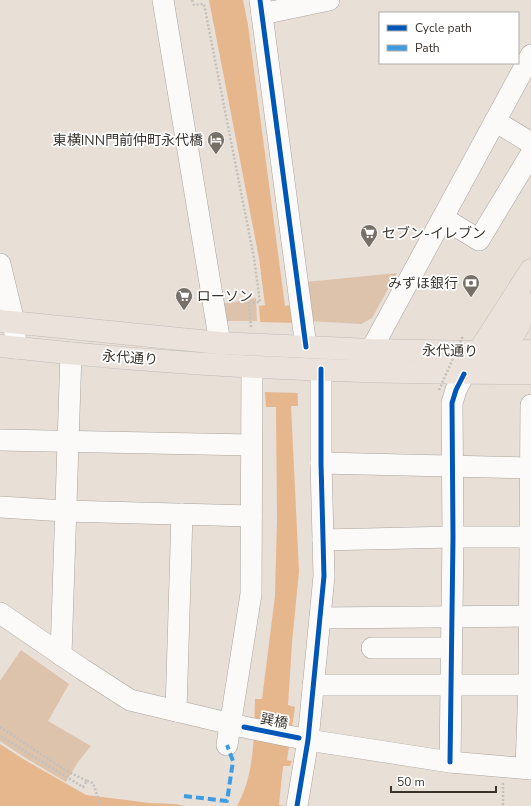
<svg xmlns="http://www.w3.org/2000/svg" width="531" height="806" font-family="'Nunito Sans','Noto Sans JP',sans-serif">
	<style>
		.green { fill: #ddc2ac }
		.water { fill: #e6b68d }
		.pier { fill: #e8dfd7 }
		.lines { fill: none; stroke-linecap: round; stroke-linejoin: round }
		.minor-casing { stroke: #aaa49d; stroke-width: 22 }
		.major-casing { stroke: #c1bcb8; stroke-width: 23 }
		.path { stroke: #c3c1be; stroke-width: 2.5; stroke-dasharray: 2 2; stroke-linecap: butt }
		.minor { stroke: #fcfaf9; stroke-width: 21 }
		.major { stroke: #eae2db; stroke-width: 22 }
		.path-bridge { stroke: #c3c1be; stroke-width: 2.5; stroke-dasharray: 2 2; stroke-linecap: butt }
		.quiet { stroke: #3e9de1; stroke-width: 4; stroke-dasharray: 8 4; stroke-linecap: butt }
		.cycleway-casing { stroke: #fff; stroke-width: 8 }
		.cycleway { stroke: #0057b8; stroke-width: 5 }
		.labels { text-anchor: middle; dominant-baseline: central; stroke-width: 3.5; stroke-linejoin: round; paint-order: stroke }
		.poi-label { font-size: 14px; fill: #3a342e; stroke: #fff; text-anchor: end }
		.street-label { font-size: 14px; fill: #3a342e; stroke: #fff }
	</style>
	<rect width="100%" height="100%" fill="#e8dfd7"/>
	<!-- green -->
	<g class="green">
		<polygon points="397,273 372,318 361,324 309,321 306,282"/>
		<polygon points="256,298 257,321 225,321 222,304"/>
		<polygon points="21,650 69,684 48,721 91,746 78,762 66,782 24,757 0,741 0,681"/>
	</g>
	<!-- water -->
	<g class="water">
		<path d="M209,0H243L248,25L285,306L292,305L295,321L298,406H291L299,571L292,643L288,705L295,707L287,760L292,761L290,766H283L279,805L287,806H237C255,774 254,735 255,699H262L275,596L277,520L276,407H266L259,306L265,305L259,258Z"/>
		<polygon points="0,744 23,759 86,795 150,803 175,804 185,806 0,806"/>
	</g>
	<!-- pier -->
	<polygon class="pier" points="258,322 297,323 300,393 263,392"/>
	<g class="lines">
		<defs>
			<g id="minor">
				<polyline points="163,0 220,343"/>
				<polyline points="260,0 306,347"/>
				<polyline points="262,14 329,0"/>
				<polyline points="495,121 531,143"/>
				<polyline points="443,218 479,240 531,154"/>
				<polyline points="0,264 14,322 16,348"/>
				<polyline points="371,350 531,55"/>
				<polyline points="0,440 251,445"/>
				<polyline points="321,463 531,468"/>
				<polyline points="0,507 65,511 251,516"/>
				<polyline points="323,540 453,537 530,537"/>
				<polyline points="0,613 82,669 130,700 244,727 308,740 450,762 531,769"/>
				<polyline points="320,618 531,616"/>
				<polyline points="372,648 451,648"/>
				<polyline points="61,655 71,353"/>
				<polyline points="313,685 531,685"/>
				<polyline points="176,711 182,514"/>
				<polyline points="227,745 251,594 252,367"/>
				<polyline points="450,762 453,537 452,403 456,390 464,374"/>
				<polyline points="526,768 529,685 531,405"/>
				<polyline points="297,806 308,740 324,576 321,463 321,369"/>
			</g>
			<g id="major">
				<polyline points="0,321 220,343 371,350 479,352 531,351"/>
				<path d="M0,346C176,366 354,374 531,373"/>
				<polyline points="472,362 531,270"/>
				<polyline points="498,362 531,304"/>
			</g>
		</defs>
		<!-- minor casing -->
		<use href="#minor" class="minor-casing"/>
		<!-- major casing -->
		<use href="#major" class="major-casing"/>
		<!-- path -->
		<g class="path">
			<polyline points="192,0 194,5 204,4 254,258 260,302 249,303 251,328"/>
			<polyline points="0,727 65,770 87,781 83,787 0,736"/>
			<polyline points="87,781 93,783 101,806"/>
			<polyline points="503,783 503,806"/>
		</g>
		<!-- minor -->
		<use href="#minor" class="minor"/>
		<!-- major -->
		<use href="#major" class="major"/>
		<!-- path-bridge -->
		<polyline class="path-bridge" points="439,390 463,336"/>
		<!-- quiet -->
		<polyline class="quiet" points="184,796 227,801 233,761 227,745"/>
		<defs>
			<g id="cycleway">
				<polyline points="260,0 306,347"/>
				<polyline points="244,727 299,738"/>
				<polyline points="450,762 453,537 452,403 456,390 464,374"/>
				<polyline points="297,806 308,740 324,576 321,463 321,369"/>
			</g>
		</defs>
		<!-- cycleway casing -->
		<use href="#cycleway" class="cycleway-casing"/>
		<!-- cycleway -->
		<use href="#cycleway" class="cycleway"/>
	</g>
	<!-- icons -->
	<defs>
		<symbol id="hotel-pin" viewBox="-11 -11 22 30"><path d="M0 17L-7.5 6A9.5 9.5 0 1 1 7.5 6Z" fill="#777069" stroke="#fff"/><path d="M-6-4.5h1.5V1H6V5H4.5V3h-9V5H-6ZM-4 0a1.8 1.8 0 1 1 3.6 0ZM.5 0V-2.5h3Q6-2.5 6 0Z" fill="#fff"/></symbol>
		<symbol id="supermarket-pin" viewBox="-11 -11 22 30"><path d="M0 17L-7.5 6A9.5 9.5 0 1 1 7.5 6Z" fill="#777069" stroke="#fff"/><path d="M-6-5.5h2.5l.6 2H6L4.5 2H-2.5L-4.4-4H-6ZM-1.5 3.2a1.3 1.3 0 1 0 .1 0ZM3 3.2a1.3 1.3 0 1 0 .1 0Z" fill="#fff"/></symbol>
		<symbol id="bank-pin" viewBox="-11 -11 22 30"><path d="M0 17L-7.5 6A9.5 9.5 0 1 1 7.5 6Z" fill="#777069" stroke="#fff"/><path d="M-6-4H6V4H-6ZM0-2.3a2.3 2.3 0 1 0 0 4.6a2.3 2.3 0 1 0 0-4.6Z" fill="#fff"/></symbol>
	</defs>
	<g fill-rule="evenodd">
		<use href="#hotel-pin" x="206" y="130" width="20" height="27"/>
		<use href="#supermarket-pin" x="359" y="223" width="20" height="27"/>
		<use href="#bank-pin" x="461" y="273" width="20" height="27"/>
		<use href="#supermarket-pin" x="174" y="286" width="20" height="27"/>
	</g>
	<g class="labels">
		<!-- poi labels -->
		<g class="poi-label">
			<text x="203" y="140">東横INN門前仲町永代橋</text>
			<text x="382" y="233" text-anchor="start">セブン-イレブン</text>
			<text x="458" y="283">みずほ銀行</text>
			<text x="197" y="296" text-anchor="start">ローソン</text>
		</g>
		<!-- street labels -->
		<g class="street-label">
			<text transform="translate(450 351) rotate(1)">永代通り</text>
			<text transform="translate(130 358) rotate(4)">永代通り</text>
			<text transform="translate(274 721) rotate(11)">巽橋</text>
		</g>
	</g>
	<!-- legend -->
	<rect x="379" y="12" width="140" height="52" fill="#ffffff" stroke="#b0aeab"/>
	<rect x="387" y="25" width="20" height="6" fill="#0057b8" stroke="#b0aeab"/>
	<text x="415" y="32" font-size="12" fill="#3a342e">Cycle path</text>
	<rect x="387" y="45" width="20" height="6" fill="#3e9de1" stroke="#b0aeab"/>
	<text x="415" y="52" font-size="12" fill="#3a342e">Path</text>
	<!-- scale -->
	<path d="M391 786v6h105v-6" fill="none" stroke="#3a342e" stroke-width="2"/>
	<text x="397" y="786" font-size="12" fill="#3a342e" stroke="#ffffff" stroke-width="3" paint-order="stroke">50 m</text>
</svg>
